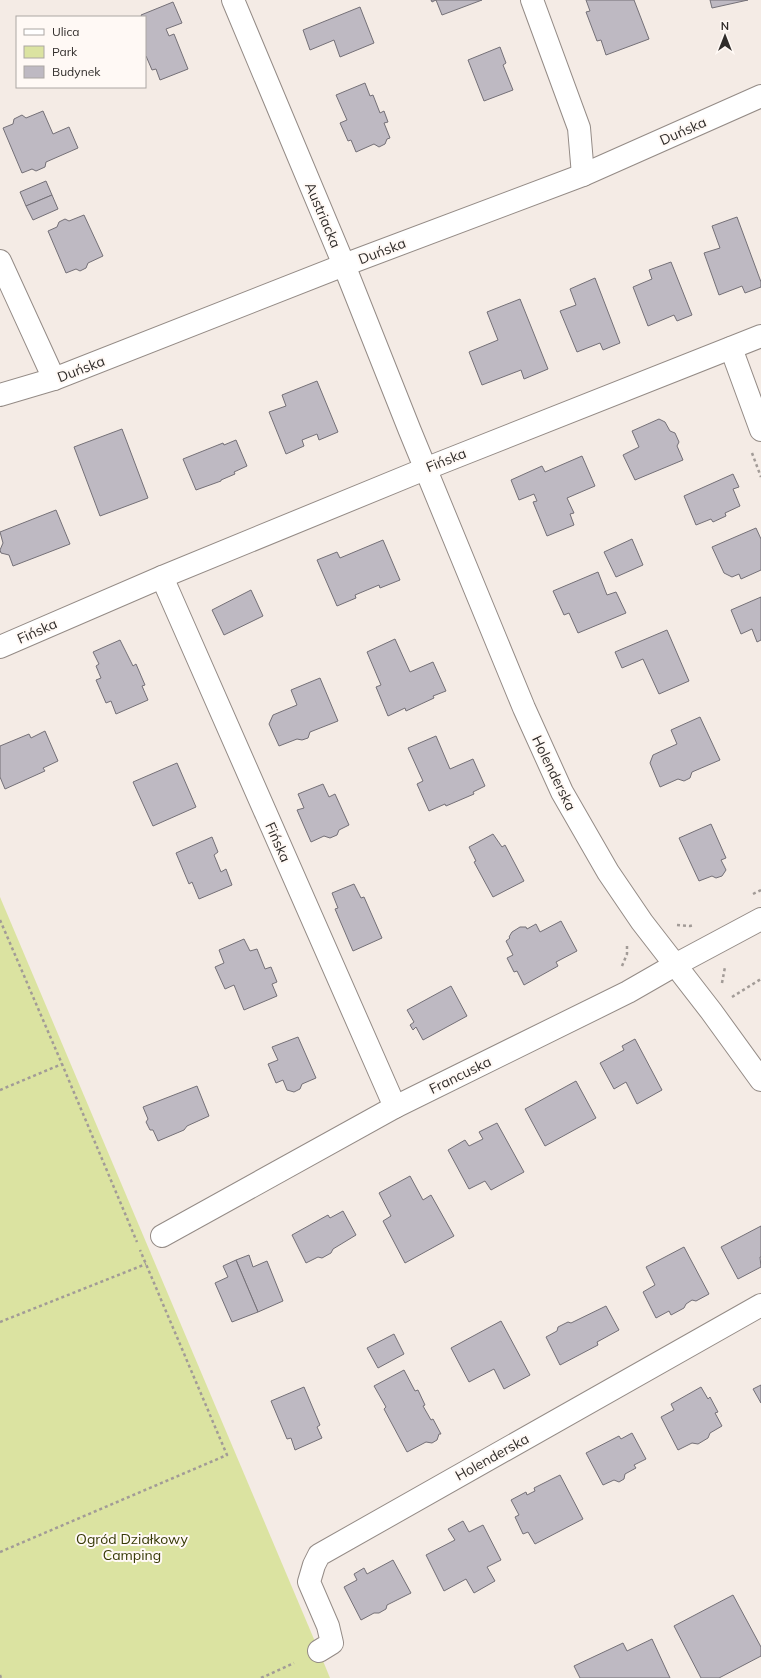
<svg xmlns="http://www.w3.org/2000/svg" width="761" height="1678" font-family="Mulish,sans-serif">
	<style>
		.green { fill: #dbe3a1 }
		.building { fill: #beb9c2; stroke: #747077 }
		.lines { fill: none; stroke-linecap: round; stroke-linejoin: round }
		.minor-casing { stroke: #948b86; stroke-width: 24 }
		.path { stroke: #a29b97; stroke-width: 2.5; stroke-dasharray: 3 3; stroke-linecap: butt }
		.minor { stroke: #fff; stroke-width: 22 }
		.labels { text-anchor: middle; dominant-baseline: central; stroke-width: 4; stroke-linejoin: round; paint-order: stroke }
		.street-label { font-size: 14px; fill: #302c2a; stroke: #fff9f5 }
		.park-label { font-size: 14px; fill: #373a06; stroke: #fff9f5 }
	</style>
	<rect width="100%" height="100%" fill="#f4ebe5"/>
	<!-- green -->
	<polygon class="green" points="0,897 319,1651 330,1678 0,1678"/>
	<!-- building -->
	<g class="building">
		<polygon points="431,0 482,0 442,15 436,0 432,2"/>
		<polygon points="586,0 634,0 649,39 606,55 601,40 597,41 586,12 590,11"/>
		<polygon points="710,0 748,0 712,8"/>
		<polygon points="173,2 182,23 166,29 169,36 174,34 188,69 160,80 156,69 152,70 146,56 145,56 145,17 142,17 141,15"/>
		<polygon points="360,7 374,43 340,57 334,40 310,50 303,30"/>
		<polygon points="500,47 506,63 503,65 513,90 484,101 468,60"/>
		<polygon points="365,83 370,96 373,95 380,113 384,111 388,122 384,123 390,138 387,139 385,144 379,147 374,144 356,152 351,140 348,141 340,123 347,120 336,95"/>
		<polygon points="43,111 53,134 69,127 78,148 46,162 45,167 36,171 32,169 22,173 3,128 13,124 14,119 22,115 26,118"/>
		<polygon points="46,181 52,195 26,206 20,192"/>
		<polygon points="52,195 58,209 33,220 26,206"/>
		<polygon points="84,215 103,256 88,263 86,268 80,271 76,269 66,273 48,231 57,227 59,222 65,219 69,221"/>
		<polygon points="737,217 761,282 761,287 745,293 742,286 719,295 704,253 720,248 712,226"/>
		<polygon points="671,262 692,315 677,321 674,315 648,326 633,287 652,279 649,270"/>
		<polygon points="595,278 620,343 603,350 600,343 577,352 560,311 576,305 570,289"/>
		<polygon points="520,299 548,369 524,379 521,370 482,385 469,352 498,340 487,312"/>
		<polygon points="317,381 338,432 319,440 317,434 302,440 304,446 286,454 269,412 286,406 282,395"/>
		<polygon points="659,419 665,422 670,431 675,433 679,442 677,446 683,460 635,480 623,455 639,447 632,431"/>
		<polygon points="122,429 148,498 100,516 74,447"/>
		<polygon points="236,440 247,466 234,472 235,474 221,480 221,481 196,490 183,459 223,443 224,445"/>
		<polygon points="582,456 595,486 567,498 574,513 570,514 574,525 547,536 533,502 537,501 534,494 519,500 511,480 542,466 545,472"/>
		<polygon points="733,474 739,487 733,489 740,506 725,513 726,516 713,522 711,519 696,525 684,496"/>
		<polygon points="56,510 70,544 13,566 9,555 1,553 0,550 3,543 0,532"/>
		<polygon points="756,528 761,539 761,570 741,579 739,574 732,577 724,573 712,547"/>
		<polygon points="632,539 643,565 616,577 604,552"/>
		<polygon points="383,540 400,580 380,588 379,585 355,595 356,598 337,606 317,560 337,552 340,558"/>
		<polygon points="598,572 607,595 616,592 626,613 578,633 569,613 564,615 553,591"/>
		<polygon points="251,590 263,616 224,635 212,610"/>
		<polygon points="761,597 761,640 757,642 752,629 741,634 731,610"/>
		<polygon points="667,630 689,681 659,694 643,659 622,668 615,652"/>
		<polygon points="395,639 410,672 433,662 446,691 433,696 434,698 406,711 405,708 388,716 376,687 381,685 367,652"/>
		<polygon points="120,640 133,666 136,664 145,685 142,686 148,700 116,714 111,701 106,703 96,680 101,678 96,666 99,664 93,652"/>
		<polygon points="320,678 338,721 310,732 308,738 302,740 297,739 279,746 269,724 273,715 297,705 291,690"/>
		<polygon points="700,717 720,760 692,772 690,778 684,781 678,779 660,787 650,763 653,755 677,744 671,730"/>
		<polygon points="45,731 58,761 43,768 45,771 5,789 0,777 0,746 29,734 31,738"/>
		<polygon points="436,736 450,769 473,759 485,786 473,792 474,794 446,806 445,804 429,811 417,784 423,781 408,748"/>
		<polygon points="177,763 196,807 153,826 133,782"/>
		<polygon points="323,784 329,797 335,794 349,825 339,830 337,835 330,838 324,836 311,842 297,810 304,808 298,794"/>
		<polygon points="711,824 726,858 721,860 726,870 722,876 716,878 712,876 699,881 679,838"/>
		<polygon points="493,834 502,847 505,845 524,881 493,897 474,862 476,861 469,847"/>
		<polygon points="212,837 218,852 214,855 221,872 226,869 232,885 199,899 192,882 189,884 176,853"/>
		<polygon points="354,884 361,898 364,897 382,938 353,951 335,909 338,908 332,893"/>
		<polygon points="561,921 577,951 556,962 558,966 524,985 517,971 514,972 507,958 513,955 506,941 510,938 509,937 512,932 520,927 526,927 527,929 536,924 540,932"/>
		<polygon points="244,939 250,951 257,949 265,969 271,967 277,982 272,984 277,996 244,1010 234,985 225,989 215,967 224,963 219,950"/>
		<polygon points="451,986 467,1016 423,1040 416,1027 413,1030 410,1025 414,1022 407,1010"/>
		<polygon points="298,1037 316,1078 302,1084 300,1089 294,1092 287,1090 283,1080 276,1083 268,1064 278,1060 272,1047"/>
		<polygon points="635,1039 662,1090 637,1104 626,1082 614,1089 600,1063 624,1050 622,1046"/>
		<polygon points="576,1081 596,1118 545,1146 525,1109"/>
		<polygon points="197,1086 209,1116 187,1126 184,1130 158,1141 153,1130 150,1130 146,1122 148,1119 143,1107"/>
		<polygon points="497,1123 524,1172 491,1190 485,1181 469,1189 448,1150 465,1140 469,1146 483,1139 479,1132"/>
		<polygon points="410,1176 423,1200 431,1195 454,1236 405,1263 383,1221 391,1216 379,1193"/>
		<polygon points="343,1211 356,1235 333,1249 331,1253 322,1258 318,1257 306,1263 292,1235 328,1215 330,1218"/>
		<polygon points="761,1226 761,1257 760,1257 761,1267 738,1279 721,1247"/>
		<polygon points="684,1247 709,1294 696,1301 692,1300 686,1304 684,1308 671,1315 669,1311 656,1318 643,1292 655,1285 646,1267"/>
		<polygon points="249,1255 253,1267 267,1261 283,1301 258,1312 236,1260"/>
		<polygon points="236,1260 258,1312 232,1322 215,1283 228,1277 223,1266"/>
		<polygon points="606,1306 619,1330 597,1342 598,1345 560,1365 546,1337 557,1331 558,1327 568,1322 571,1323"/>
		<polygon points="501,1321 530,1375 504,1389 494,1369 469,1382 451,1348"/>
		<polygon points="394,1334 404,1354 378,1368 367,1348"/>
		<polygon points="404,1370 415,1391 418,1390 425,1405 423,1406 431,1420 433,1419 441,1434 439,1434 437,1440 432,1443 426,1442 407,1452 384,1409 386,1407 374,1386"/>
		<polygon points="761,1385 761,1403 753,1389"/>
		<polygon points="304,1387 320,1425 317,1427 322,1438 295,1450 291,1438 287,1439 271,1401"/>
		<polygon points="701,1387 708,1399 710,1397 718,1412 715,1413 722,1426 710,1433 708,1438 698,1444 692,1443 678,1450 661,1417 674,1410 671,1404"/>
		<polygon points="632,1433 646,1459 634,1465 636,1468 625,1474 624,1479 619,1482 614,1480 603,1485 586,1453 619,1436 621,1439"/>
		<polygon points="560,1475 583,1519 535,1544 528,1532 523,1534 515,1517 519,1515 511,1500 526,1492 527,1495 535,1491 534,1488"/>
		<polygon points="463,1521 469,1532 483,1525 501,1560 487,1567 495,1581 474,1593 466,1579 444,1591 426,1555 455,1540 448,1529"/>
		<polygon points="393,1560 411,1593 387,1605 386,1609 379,1613 374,1613 361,1620 344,1587 357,1580 354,1574 364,1568 367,1574"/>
		<polygon points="733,1595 761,1647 761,1656 719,1678 701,1678 674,1626"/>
		<polygon points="652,1639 670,1678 580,1678 574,1666 623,1643 627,1651"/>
	</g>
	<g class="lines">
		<defs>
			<g id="minor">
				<polyline points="233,0 344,265 410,431 524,708 562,792 608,872 642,922 711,1011 761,1080"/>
				<polyline points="532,0 579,128 583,175"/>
				<polyline points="0,261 54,379"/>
				<polyline points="731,348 761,430"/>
				<polyline points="0,395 54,379 344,265 583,175 761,96"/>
				<polyline points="162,577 395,1107"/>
				<polyline points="0,647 162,577 425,469 761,336"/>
				<polyline points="162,1236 395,1107 628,992 675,965 761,919"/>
				<polyline points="319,1651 332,1643 328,1626 309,1582 314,1565 319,1555 761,1305"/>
			</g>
		</defs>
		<!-- minor casing -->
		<use href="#minor" class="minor-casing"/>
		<!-- path -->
		<g class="path">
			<polyline points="752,453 761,477"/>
			<polyline points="753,894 761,890"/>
			<polyline points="0,920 62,1064 137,1242"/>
			<polyline points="677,925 690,926 694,925"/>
			<polyline points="622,966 627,954 627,946"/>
			<polyline points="722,983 725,967"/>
			<polyline points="732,997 761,979"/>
			<polyline points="0,1090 62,1064"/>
			<polyline points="0,1322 146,1264"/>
			<polyline points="0,1552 227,1455 140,1250"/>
			<polyline points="0,1675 1,1678"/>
			<polyline points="261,1678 294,1663"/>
		</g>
		<!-- minor -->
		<use href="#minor" class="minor"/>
	</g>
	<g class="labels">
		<!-- street labels -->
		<g class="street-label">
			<text transform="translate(683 131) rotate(-24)">Duńska</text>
			<text transform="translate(323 215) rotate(67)">Austriacka</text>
			<text transform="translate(382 251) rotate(-21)">Duńska</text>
			<text transform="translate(81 369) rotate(-21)">Duńska</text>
			<text transform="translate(446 460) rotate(-22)">Fińska</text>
			<text transform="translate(37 631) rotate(-24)">Fińska</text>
			<text transform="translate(554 773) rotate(64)">Holenderska</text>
			<text transform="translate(278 842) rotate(66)">Fińska</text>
			<text transform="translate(460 1075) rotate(-26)">Francuska</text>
			<text transform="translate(492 1457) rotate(-29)">Holenderska</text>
		</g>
		<!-- park labels -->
		<g class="park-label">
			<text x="132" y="1539">Ogród Działkowy<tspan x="132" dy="16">Camping</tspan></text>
		</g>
	</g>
	<!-- legend -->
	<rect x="16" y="16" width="130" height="72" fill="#fff9f5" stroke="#aca7a4"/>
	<rect x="24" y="29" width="20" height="6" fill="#ffffff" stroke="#aca7a4"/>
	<text x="52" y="36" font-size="12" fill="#302c2a">Ulica</text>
	<rect x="24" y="46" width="20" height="12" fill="#dbe3a1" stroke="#aca7a4"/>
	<text x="52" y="56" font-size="12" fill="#302c2a">Park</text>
	<rect x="24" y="66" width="20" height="12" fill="#beb9c2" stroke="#aca7a4"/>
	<text x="52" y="76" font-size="12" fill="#302c2a">Budynek</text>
	<!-- north arrow -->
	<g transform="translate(725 36)" stroke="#fff9f5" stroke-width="3" paint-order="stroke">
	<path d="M0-3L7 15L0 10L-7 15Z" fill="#302c2a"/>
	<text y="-6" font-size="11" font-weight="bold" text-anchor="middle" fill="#302c2a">N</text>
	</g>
</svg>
